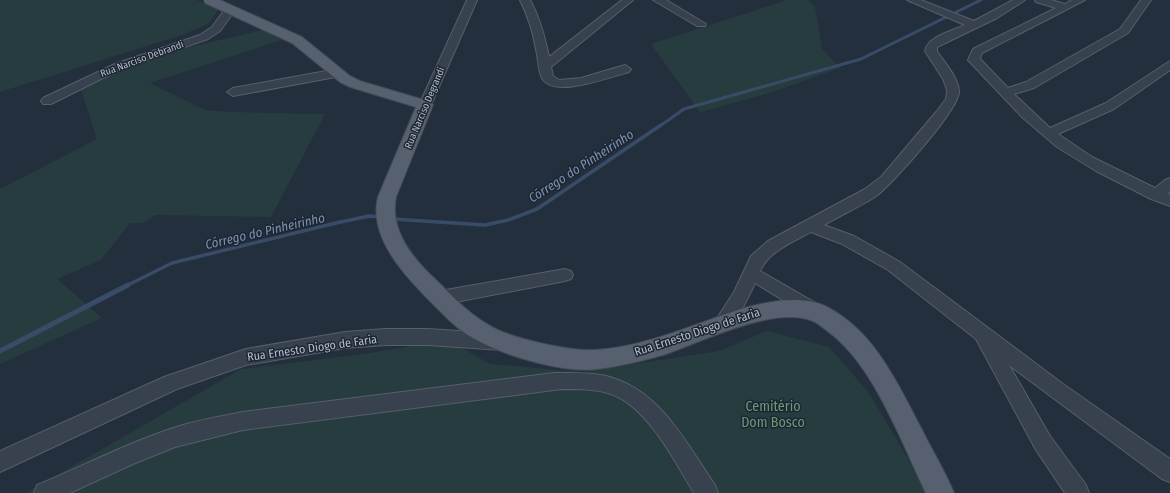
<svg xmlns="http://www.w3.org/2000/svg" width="1170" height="493" font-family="'Fira Sans Condensed',sans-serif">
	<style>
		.green { fill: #263c3f }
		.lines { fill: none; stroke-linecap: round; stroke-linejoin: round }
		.stream-far2 { stroke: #394c67; stroke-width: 3 }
		.stream-far1 { stroke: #394c67; stroke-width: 3.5 }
		.stream { stroke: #394c67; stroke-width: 5 }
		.minor-casing { stroke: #565f6c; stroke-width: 2 }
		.major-casing { stroke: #414a57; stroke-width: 2 }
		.minor { fill: #38414e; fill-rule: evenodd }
		.major { fill: #56606e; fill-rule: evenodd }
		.labels { text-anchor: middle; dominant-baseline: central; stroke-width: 3; stroke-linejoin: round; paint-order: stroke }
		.far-street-label { font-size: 10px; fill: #b4bcc9; stroke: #1d2633 }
		.street-label { font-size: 12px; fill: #b4bcc9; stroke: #1d2633 }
		.water-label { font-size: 13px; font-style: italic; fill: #7c92b1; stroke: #1d2633 }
		.near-park-label { font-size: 14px; fill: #6b9a76; stroke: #1d2633 }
	</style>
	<rect width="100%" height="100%" fill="#242f3e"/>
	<!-- green -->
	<g class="green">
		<polygon points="0,0 197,0 218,10 208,24 182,35 0,92"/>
		<polygon points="787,0 808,0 815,7 822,49 840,68 767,94 700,112 651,44"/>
		<path d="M262,30L282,40L150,83L205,110L229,112L325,114L271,217L156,215L143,223H130L101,260L57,279L102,318L0,364V189L97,139L81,90C134,54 201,46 262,30Z"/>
		<polygon points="767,331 829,347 869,393 913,467 926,493 26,493 241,369 370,353 448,340 490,364 583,372 719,351"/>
	</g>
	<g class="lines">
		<!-- stream-far2 -->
		<polyline class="stream-far2" points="660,126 684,109 861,59 981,0"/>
		<!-- stream-far1 -->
		<g class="stream-far1">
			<polyline points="392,219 485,225 508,220 537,209 661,125"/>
			<polyline points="126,286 172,263 336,223 369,216 381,217"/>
		</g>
		<!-- stream -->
		<polyline class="stream" points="0,351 128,285"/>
		<defs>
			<g id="minor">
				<polygon points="467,0 477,0 431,105 429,108 421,108 419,105"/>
				<path d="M520,0H530C540,18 545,37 549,57L622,0H633L551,67L553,76L559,80L581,78L625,65L631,69L629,72C612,76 550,101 541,76C538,68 538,58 536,49C533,32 528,16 520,0Z"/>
				<polygon points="653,0 666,0 706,24 705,26 697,26"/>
				<path d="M907,0H921L974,21L1013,0H1025L997,18L937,47V51C944,62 958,77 959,91C961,107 891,186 875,197C859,207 841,215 824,225L854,236L900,262L1063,384L1170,459V482L1162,479L1009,365L1050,436L1086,485L1089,493H1065L1036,450L976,339L888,270L842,244L811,232C793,242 769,251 760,271L821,306L824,311L821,316L815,318L809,316L755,283C751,292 736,323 729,328C725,331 721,330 717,328L714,323L734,292L751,256L768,241L865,189L881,177L937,111L946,99L947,90L943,79L925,51C928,36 952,31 965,25Z"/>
				<polygon points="1035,0 1051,0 1065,4 1072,0 1085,0 982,53 980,59 1008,88 1026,82 1120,29 1141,0 1151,0 1128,33 1034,88 1014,94 1050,128 1106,103 1170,61 1170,70 1114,109 1058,134 1092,157 1155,188 1165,180 1170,178 1170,191 1167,194 1170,195 1170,206 1151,199 1096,171 1057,147 1022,117 968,60 973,49 1056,8 1036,2"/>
				<polygon points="230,7 235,10 220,31 208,39 123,68 51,104 43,104 41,101 43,98 115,64 200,35 212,27 226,8"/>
				<polygon points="337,69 343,73 341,76 233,96 227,92 233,88"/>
				<polygon points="565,269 571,271 573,275 571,279 565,281 440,305 434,303 431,298 434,293 440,291"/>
				<polygon points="386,329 428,329 502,334 508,337 511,342 508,347 502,350 428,345 386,345 345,348 246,365 177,389 0,472 0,451 164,377 246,349 345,332"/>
				<path d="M554,373C571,373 589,372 606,376C660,389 686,443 715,485L718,493H694C675,462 648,407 611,394C596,389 578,389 562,389L243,430L175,447L133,464L70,493H34L37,485C86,465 133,440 183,425C203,419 223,416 243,412Z"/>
			</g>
			<path id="major" d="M204,0H220L302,37L350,76L360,81L431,102L433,105L396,197C389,230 413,259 436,280C452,296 468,313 487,324C503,334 522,339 540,343C558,347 577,351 595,350C642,347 688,327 732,312C758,303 801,293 827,307C875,332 898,384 922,430C932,450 945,471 954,493H926C900,440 874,364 826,330C822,327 818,323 813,321C774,305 702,342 663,355C642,361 620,366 598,369C564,374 502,355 473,338C458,330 445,316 433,304C406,277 368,238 378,197L416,107L350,87L340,82L292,43L205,3Z"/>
		</defs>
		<!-- minor casing -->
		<use href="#minor" class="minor-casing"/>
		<!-- major casing -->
		<use href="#major" class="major-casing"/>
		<!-- minor -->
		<use href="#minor" class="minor"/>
		<!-- major -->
		<use href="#major" class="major"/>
	</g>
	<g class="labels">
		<!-- far-street labels -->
		<g class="far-street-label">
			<text transform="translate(142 59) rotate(-20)">Rua Narciso Debrandi</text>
			<text transform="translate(425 108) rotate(-67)">Rua Narciso Degrandi</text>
		</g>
		<!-- street labels -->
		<g class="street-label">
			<text transform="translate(697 332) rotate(-18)">Rua Ernesto Diogo de Faria</text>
			<text transform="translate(312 348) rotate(-8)">Rua Ernesto Diogo de Faria</text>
		</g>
		<!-- water labels -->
		<g class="water-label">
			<text transform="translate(581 166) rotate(-33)">Córrego do Pinheirinho</text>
			<text transform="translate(265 231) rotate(-13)">Córrego do Pinheirinho</text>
		</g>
		<!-- near-park labels -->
		<g class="near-park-label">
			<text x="773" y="406">Cemitério<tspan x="773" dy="16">Dom Bosco</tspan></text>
		</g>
	</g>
</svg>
